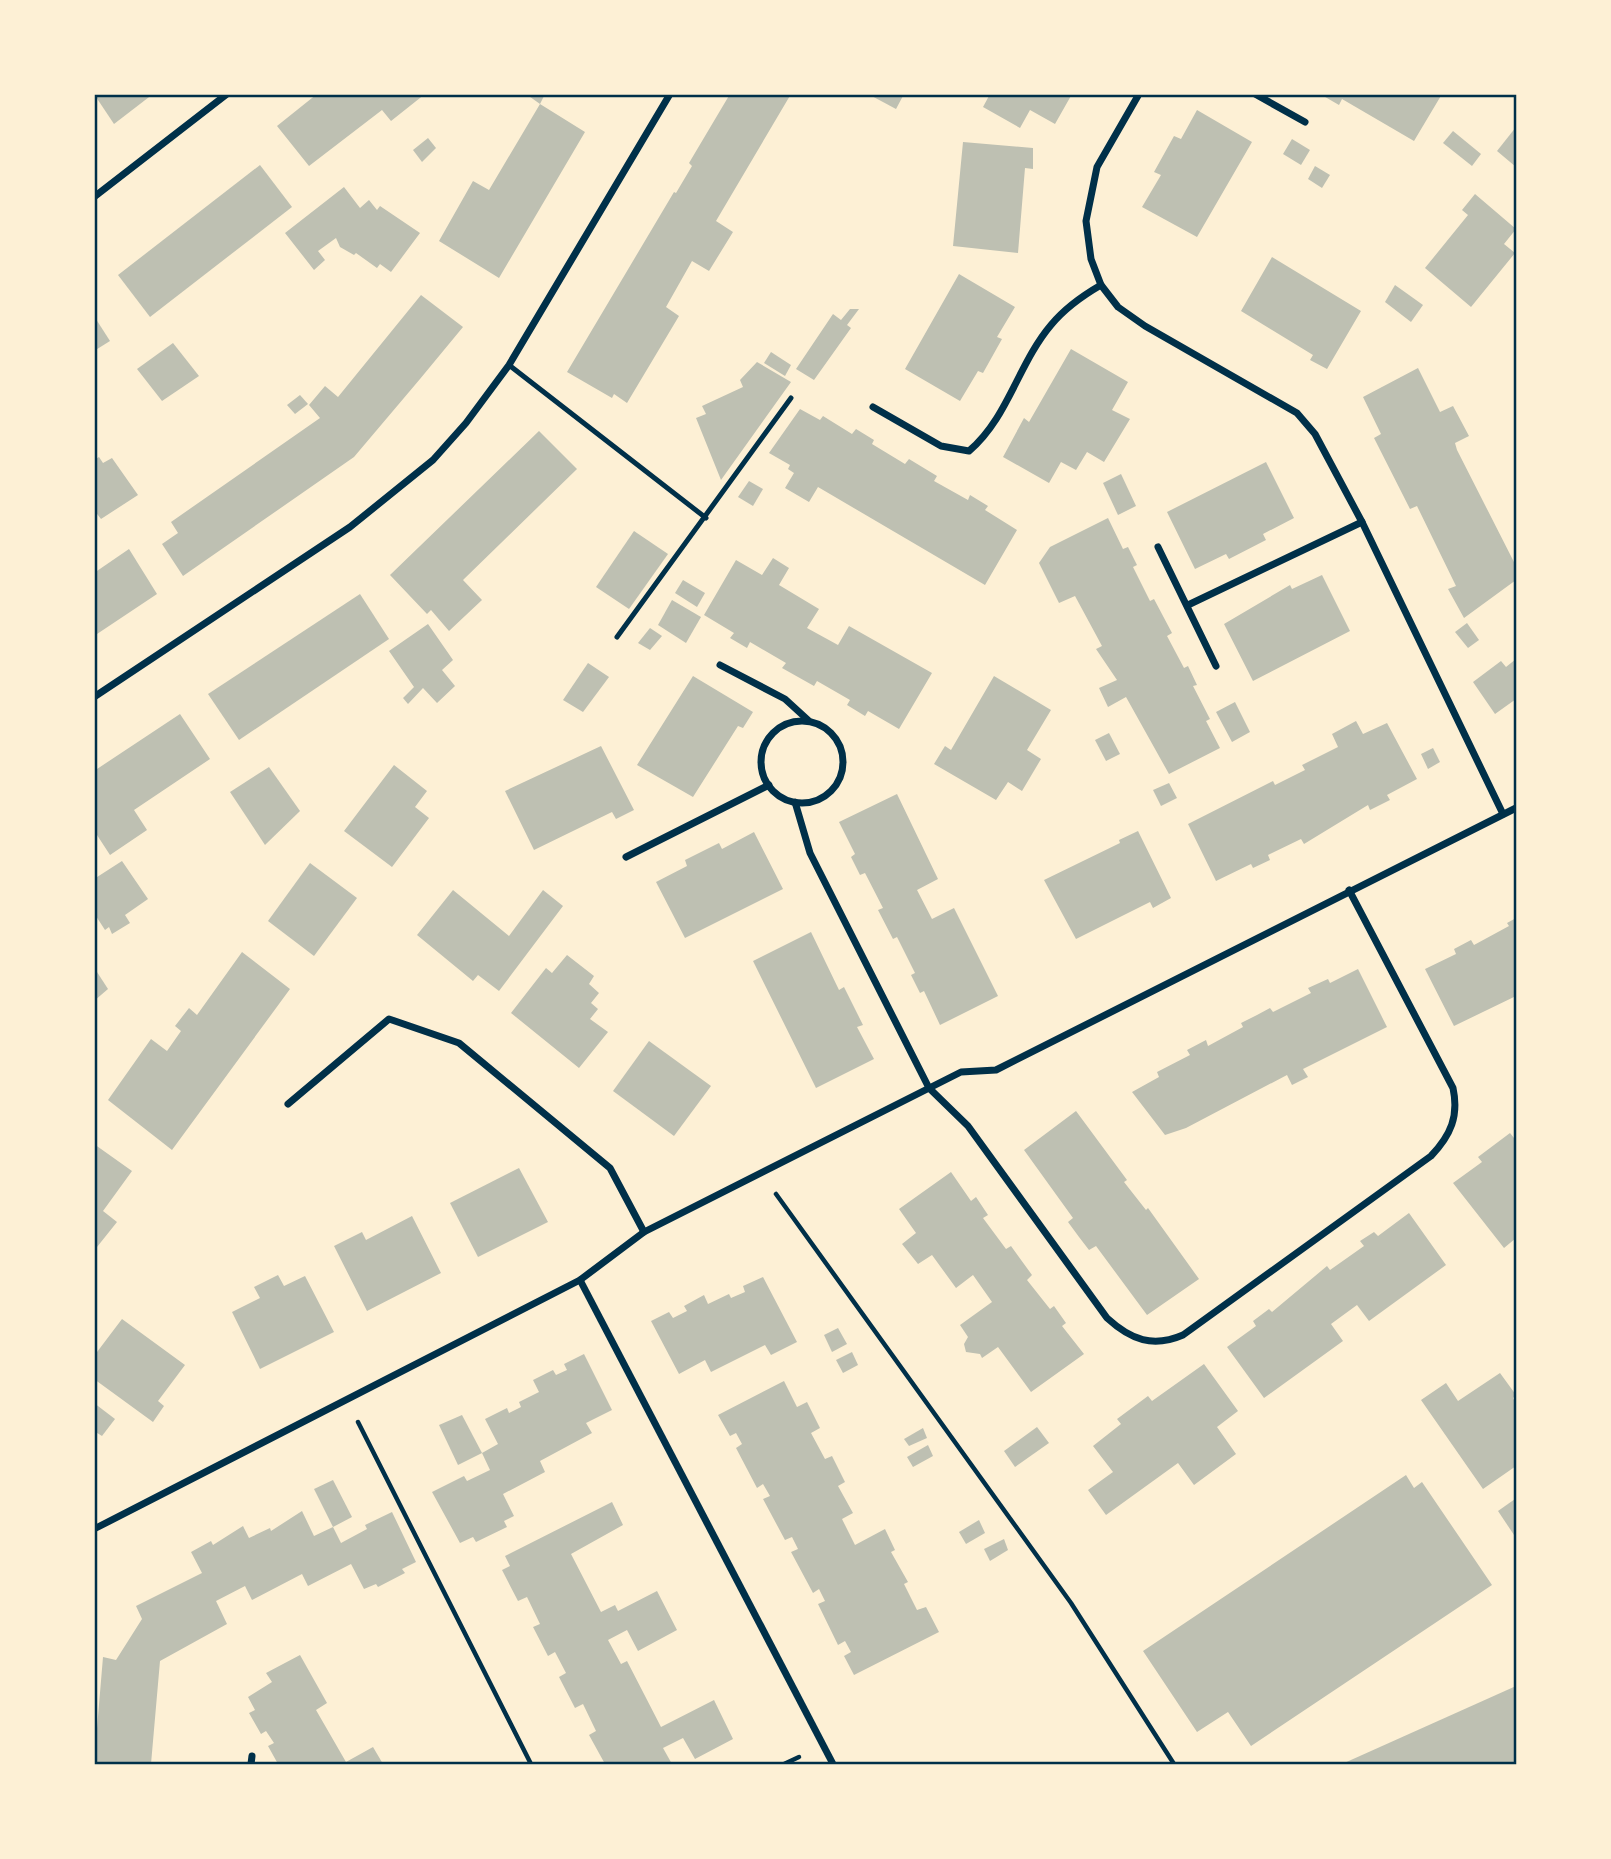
<svg xmlns="http://www.w3.org/2000/svg" width="1611" height="1859" font-family="Lato,sans-serif">
	<style>
		.building { fill: #bec0b2 }
		.lines { fill: none; stroke-linecap: round; stroke-linejoin: round }
		.path { stroke: #003049; stroke-width: 4.5 }
		.service { stroke: #003049; stroke-width: 5 }
		.minor { stroke: #003049; stroke-width: 7 }
		.neatline { fill: none; stroke: #003049; stroke-width: 2.5 }
	</style>
	<rect width="100%" height="100%" fill="#fdf0d5"/>
	<!-- building -->
	<g class="building">
		<polygon points="94,94 153,94 114,124"/>
		<polygon points="317,94 425,94 391,121 382,110 309,166 277,126"/>
		<polygon points="526,94 545,94 540,104"/>
		<polygon points="730,94 791,94 716,221 733,232 709,271 692,261 666,307 679,316 627,403 614,394 612,398 567,372 674,192 676,193 692,166 689,163"/>
		<polygon points="868,94 904,94 896,109"/>
		<polygon points="990,94 1072,94 1055,124 1030,110 1020,128 983,107"/>
		<polygon points="1320,94 1442,94 1414,141 1342,99 1339,105"/>
		<polygon points="540,104 585,132 499,278 439,241 473,181 489,190"/>
		<polygon points="1197,110 1252,142 1197,237 1142,207 1161,175 1154,172 1174,136 1181,139"/>
		<polygon points="1516,127 1516,167 1497,151"/>
		<polygon points="1453,131 1481,154 1472,166 1443,143"/>
		<polygon points="428,138 436,148 422,162 413,150"/>
		<polygon points="1292,139 1310,150 1301,165 1283,154"/>
		<polygon points="963,142 1033,148 1033,169 1025,168 1018,253 953,246"/>
		<polygon points="260,165 292,207 150,317 118,275"/>
		<polygon points="1315,166 1330,175 1322,188 1308,179"/>
		<polygon points="344,187 360,208 369,200 377,210 380,206 420,233 391,272 380,264 377,268 356,253 354,255 340,247 336,238 318,251 325,260 314,270 285,233"/>
		<polygon points="1475,194 1516,229 1504,244 1515,253 1471,307 1425,268 1468,215 1462,210"/>
		<polygon points="1272,257 1361,311 1327,369 1310,360 1313,355 1241,311"/>
		<polygon points="959,274 1015,307 997,337 1002,339 983,373 978,371 960,401 905,369"/>
		<polygon points="1395,285 1423,305 1411,322 1385,302"/>
		<polygon points="421,295 463,327 420,379 354,457 183,576 162,544 178,533 171,522 320,418 309,405 325,386 338,397"/>
		<polygon points="850,309 859,309 847,325 851,328 814,380 796,369 833,314 841,320"/>
		<polygon points="94,316 110,341 94,351"/>
		<polygon points="173,343 199,376 162,401 137,369"/>
		<polygon points="1071,349 1128,382 1112,410 1130,419 1104,462 1087,452 1076,470 1061,462 1049,483 1003,457 1024,418 1029,422"/>
		<polygon points="771,352 791,365 785,376 764,363"/>
		<polygon points="757,362 791,382 721,480 696,418 706,414 702,406 743,387 740,380"/>
		<polygon points="1418,368 1440,412 1453,406 1469,436 1455,443 1457,450 1516,566 1516,580 1464,618 1448,589 1456,586 1417,506 1410,509 1374,438 1381,434 1363,397"/>
		<polygon points="300,395 308,404 295,414 287,405"/>
		<polygon points="800,409 820,420 823,416 852,434 856,429 874,440 872,444 905,464 909,459 937,476 934,481 968,500 970,495 988,506 985,510 1017,530 985,585 818,487 809,502 785,488 794,473 788,469 790,465 769,453"/>
		<polygon points="539,431 577,469 463,580 482,600 449,631 431,610 427,614 390,575"/>
		<polygon points="99,457 103,463 112,458 138,495 101,519 94,510 94,460"/>
		<polygon points="1266,462 1294,518 1263,534 1266,540 1229,559 1226,554 1195,569 1167,512"/>
		<polygon points="1121,474 1136,506 1118,515 1103,483"/>
		<polygon points="749,481 763,489 753,506 738,497"/>
		<polygon points="1108,518 1123,549 1128,547 1137,565 1133,567 1150,601 1154,599 1172,633 1167,636 1184,668 1188,666 1197,685 1193,686 1210,719 1206,721 1220,748 1169,774 1126,697 1108,707 1099,688 1117,680 1096,649 1102,646 1075,596 1059,603 1039,563 1050,547"/>
		<polygon points="634,531 668,554 629,609 596,587"/>
		<polygon points="129,549 157,594 94,636 94,573"/>
		<polygon points="773,558 789,568 779,585 819,609 807,628 838,645 849,626 932,673 899,729 868,711 865,716 847,705 850,700 817,681 814,686 782,668 786,663 750,642 747,648 730,638 734,633 704,615 736,560 762,575"/>
		<polygon points="1322,575 1350,631 1253,681 1224,624 1290,585 1292,589"/>
		<polygon points="683,580 705,593 697,607 675,593"/>
		<polygon points="360,594 389,639 239,740 208,694"/>
		<polygon points="672,600 701,617 686,643 658,625"/>
		<polygon points="1467,623 1479,640 1468,648 1455,632"/>
		<polygon points="428,624 453,660 442,670 455,686 437,703 423,688 408,704 403,698 414,687 389,651"/>
		<polygon points="650,628 662,636 650,650 638,643"/>
		<polygon points="1516,659 1516,699 1495,714 1473,682 1501,661 1506,667"/>
		<polygon points="588,663 609,677 583,712 563,700"/>
		<polygon points="693,676 753,712 743,728 738,726 693,797 637,765"/>
		<polygon points="994,676 1051,710 1027,750 1041,759 1022,791 1008,782 996,800 934,764 945,746 951,750"/>
		<polygon points="1235,702 1250,732 1232,742 1216,712"/>
		<polygon points="180,714 210,759 134,810 147,830 110,855 97,835 94,837 94,771"/>
		<polygon points="1356,721 1363,734 1387,723 1417,779 1387,795 1390,800 1370,810 1368,805 1304,844 1301,839 1268,855 1270,860 1253,868 1251,864 1216,881 1188,824 1273,781 1275,785 1305,770 1302,765 1338,747 1332,734"/>
		<polygon points="1109,733 1120,754 1106,761 1095,740"/>
		<polygon points="601,746 634,810 616,819 612,812 534,850 505,791"/>
		<polygon points="1433,748 1440,762 1428,769 1421,754"/>
		<polygon points="394,765 427,791 415,807 429,818 392,867 344,831"/>
		<polygon points="269,767 300,811 265,845 230,792"/>
		<polygon points="1169,783 1177,798 1161,806 1153,790"/>
		<polygon points="897,794 938,879 917,890 932,919 954,908 998,996 940,1025 924,991 920,993 911,975 915,973 897,937 893,939 878,910 883,908 865,873 860,875 851,857 855,854 839,822"/>
		<polygon points="1138,831 1171,898 1153,908 1150,902 1076,939 1044,880 1120,843 1119,840"/>
		<polygon points="754,832 783,889 685,938 656,882 687,866 685,860 719,843 722,849"/>
		<polygon points="122,861 148,899 125,915 130,923 112,934 109,927 105,930 94,913 94,879"/>
		<polygon points="310,863 357,898 314,956 268,921"/>
		<polygon points="453,890 509,936 543,890 563,906 499,991 478,975 473,981 417,935"/>
		<polygon points="1516,918 1516,996 1454,1026 1425,969 1456,954 1454,949 1471,940 1474,945 1509,926 1507,923"/>
		<polygon points="811,932 839,990 844,987 863,1025 857,1027 874,1059 816,1088 753,961"/>
		<polygon points="242,952 290,989 172,1150 108,1100 151,1039 167,1051 181,1031 175,1026 189,1008 197,1015"/>
		<polygon points="567,955 594,976 589,984 599,993 591,1003 598,1009 590,1019 608,1032 579,1068 511,1013 546,968 552,973"/>
		<polygon points="1358,969 1387,1027 1303,1069 1308,1077 1292,1085 1287,1075 1186,1128 1165,1135 1132,1092 1159,1077 1157,1072 1190,1055 1187,1050 1206,1040 1208,1046 1243,1027 1241,1023 1257,1015 1270,1008 1273,1012 1311,993 1308,988 1328,979 1330,983"/>
		<polygon points="97,972 108,989 94,1001 94,974"/>
		<polygon points="649,1041 711,1086 674,1136 613,1091"/>
		<polygon points="1076,1111 1127,1180 1124,1182 1146,1210 1148,1208 1199,1279 1147,1315 1096,1246 1089,1250 1079,1237 1068,1222 1073,1218 1024,1150"/>
		<polygon points="1510,1133 1514,1138 1516,1136 1516,1238 1504,1248 1453,1183 1482,1162 1478,1157"/>
		<polygon points="94,1144 132,1171 103,1211 117,1222 97,1247 94,1245"/>
		<polygon points="519,1168 548,1222 478,1257 450,1203"/>
		<polygon points="951,1172 971,1201 976,1197 988,1215 983,1218 1006,1249 1011,1246 1032,1275 1027,1280 1050,1309 1054,1306 1066,1323 1062,1326 1084,1354 1031,1392 998,1347 982,1358 980,1354 966,1352 964,1344 968,1337 960,1325 992,1302 973,1275 956,1288 932,1255 918,1264 902,1244 916,1233 899,1209"/>
		<polygon points="1409,1213 1446,1265 1369,1321 1357,1305 1331,1324 1343,1341 1264,1398 1227,1347 1256,1326 1253,1321 1269,1309 1272,1312 1327,1266 1330,1270 1364,1246 1360,1241 1374,1232 1378,1236"/>
		<polygon points="412,1216 441,1273 367,1311 334,1246 362,1232 366,1240"/>
		<polygon points="278,1275 284,1286 305,1276 334,1332 260,1369 232,1312 260,1298 254,1287"/>
		<polygon points="763,1277 797,1342 771,1355 765,1345 711,1372 705,1360 679,1374 651,1321 669,1312 673,1318 687,1311 684,1306 704,1295 708,1304 729,1294 731,1298 745,1292 743,1286"/>
		<polygon points="122,1319 185,1365 158,1401 164,1406 153,1422 94,1379 94,1356"/>
		<polygon points="838,1328 847,1344 832,1352 824,1335"/>
		<polygon points="852,1352 858,1365 843,1373 836,1360"/>
		<polygon points="584,1354 612,1410 586,1423 592,1433 540,1461 545,1472 503,1494 514,1516 504,1521 507,1527 476,1542 473,1537 460,1543 432,1492 464,1476 467,1481 490,1470 482,1453 498,1444 485,1419 507,1408 509,1413 521,1407 519,1402 539,1392 533,1380 553,1370 556,1375 567,1370 564,1364"/>
		<polygon points="1204,1364 1238,1411 1217,1427 1236,1454 1194,1485 1178,1463 1106,1515 1088,1490 1113,1472 1093,1446 1121,1424 1117,1419 1148,1396 1152,1401"/>
		<polygon points="1500,1373 1516,1395 1513,1398 1516,1404 1516,1466 1483,1489 1421,1400 1446,1383 1458,1401"/>
		<polygon points="784,1381 797,1407 807,1402 820,1428 811,1433 825,1459 832,1456 845,1482 838,1486 853,1513 842,1519 855,1545 885,1529 895,1550 891,1552 908,1582 904,1584 917,1610 926,1607 939,1632 854,1675 844,1656 851,1652 845,1641 838,1645 818,1604 825,1601 819,1589 813,1593 791,1552 798,1549 792,1537 785,1540 763,1499 770,1496 763,1484 757,1488 736,1448 742,1444 736,1433 730,1436 718,1415"/>
		<polygon points="94,1403 115,1419 102,1436 94,1431"/>
		<polygon points="462,1415 482,1453 458,1465 439,1425"/>
		<polygon points="1037,1427 1049,1443 1015,1467 1004,1451"/>
		<polygon points="923,1428 927,1438 909,1446 904,1439"/>
		<polygon points="928,1445 933,1456 913,1467 907,1457"/>
		<polygon points="1406,1475 1414,1488 1422,1482 1492,1585 1251,1746 1228,1712 1197,1732 1143,1651"/>
		<polygon points="333,1480 352,1517 333,1527 314,1489"/>
		<polygon points="1515,1499 1516,1502 1516,1538 1498,1511"/>
		<polygon points="612,1502 623,1525 571,1554 601,1612 615,1605 618,1611 657,1591 677,1630 638,1651 627,1630 608,1640 621,1664 627,1661 661,1727 714,1700 733,1739 695,1759 683,1738 663,1748 672,1764 613,1764 612,1762 605,1764 589,1735 596,1731 583,1704 575,1708 559,1677 566,1673 555,1652 548,1656 533,1627 540,1624 527,1597 518,1601 502,1570 510,1566 505,1556"/>
		<polygon points="302,1511 314,1536 333,1527 341,1543 367,1529 365,1525 392,1512 416,1562 402,1569 405,1573 378,1587 376,1584 364,1589 351,1564 308,1586 302,1574 252,1600 245,1586 216,1601 227,1624 160,1661 151,1764 94,1764 103,1657 116,1660 142,1619 136,1606 202,1573 191,1552 211,1541 213,1545 243,1526 249,1538 270,1528 271,1531"/>
		<polygon points="979,1520 985,1533 966,1544 959,1532"/>
		<polygon points="1004,1539 1008,1550 990,1561 984,1549"/>
		<polygon points="300,1655 327,1703 316,1710 346,1762 373,1747 383,1764 278,1764 268,1746 274,1743 266,1731 261,1734 249,1713 255,1710 248,1697 272,1682 266,1673"/>
		<polygon points="1516,1686 1516,1764 1342,1764"/>
	</g>
	<g class="lines">
		<!-- path -->
		<g class="path">
			<polyline points="776,1194 1071,1603 1174,1764"/>
			<polyline points="358,1422 531,1764"/>
			<polyline points="784,1764 799,1757"/>
		</g>
		<!-- service -->
		<g class="service">
			<polyline points="509,365 706,518"/>
			<polyline points="617,637 791,398"/>
		</g>
		<!-- minor -->
		<g class="minor">
			<polyline points="1139,94 1097,167 1086,221 1091,259 1101,285 1118,307 1145,326 1297,413 1315,434 1362,522 1503,814"/>
			<polyline points="1255,94 1305,122"/>
			<polyline points="94,197 227,94"/>
			<path d="M873,407L941,446L969,451C1008,418 1018,364 1051,325C1065,308 1082,296 1101,285"/>
			<polyline points="1158,547 1216,666"/>
			<polyline points="1188,605 1362,522"/>
			<polyline points="720,665 785,699 808,720"/>
			<polyline points="94,697 350,527 433,460 466,423 509,365 670,94"/>
			<circle cx="802" cy="762" r="41"/>
			<path d="M795,802L810,853L929,1088L968,1126L1107,1318C1131,1340 1153,1348 1183,1335L1431,1156C1451,1135 1459,1116 1453,1088L1349,890"/>
			<polyline points="626,857 769,785"/>
			<polyline points="288,1104 389,1019 459,1043 610,1168 644,1232"/>
			<polyline points="580,1280 833,1764"/>
			<polyline points="94,1529 580,1280 644,1232 961,1072 996,1070 1516,808"/>
			<polyline points="251,1764 252,1756"/>
		</g>
	</g>
	<!-- border -->
	<rect width="1611" height="1859" fill="none" stroke="#fdf0d5" stroke-width="192"/>
	<rect x="96" y="96" width="1419" height="1667" class="neatline"/>
</svg>
